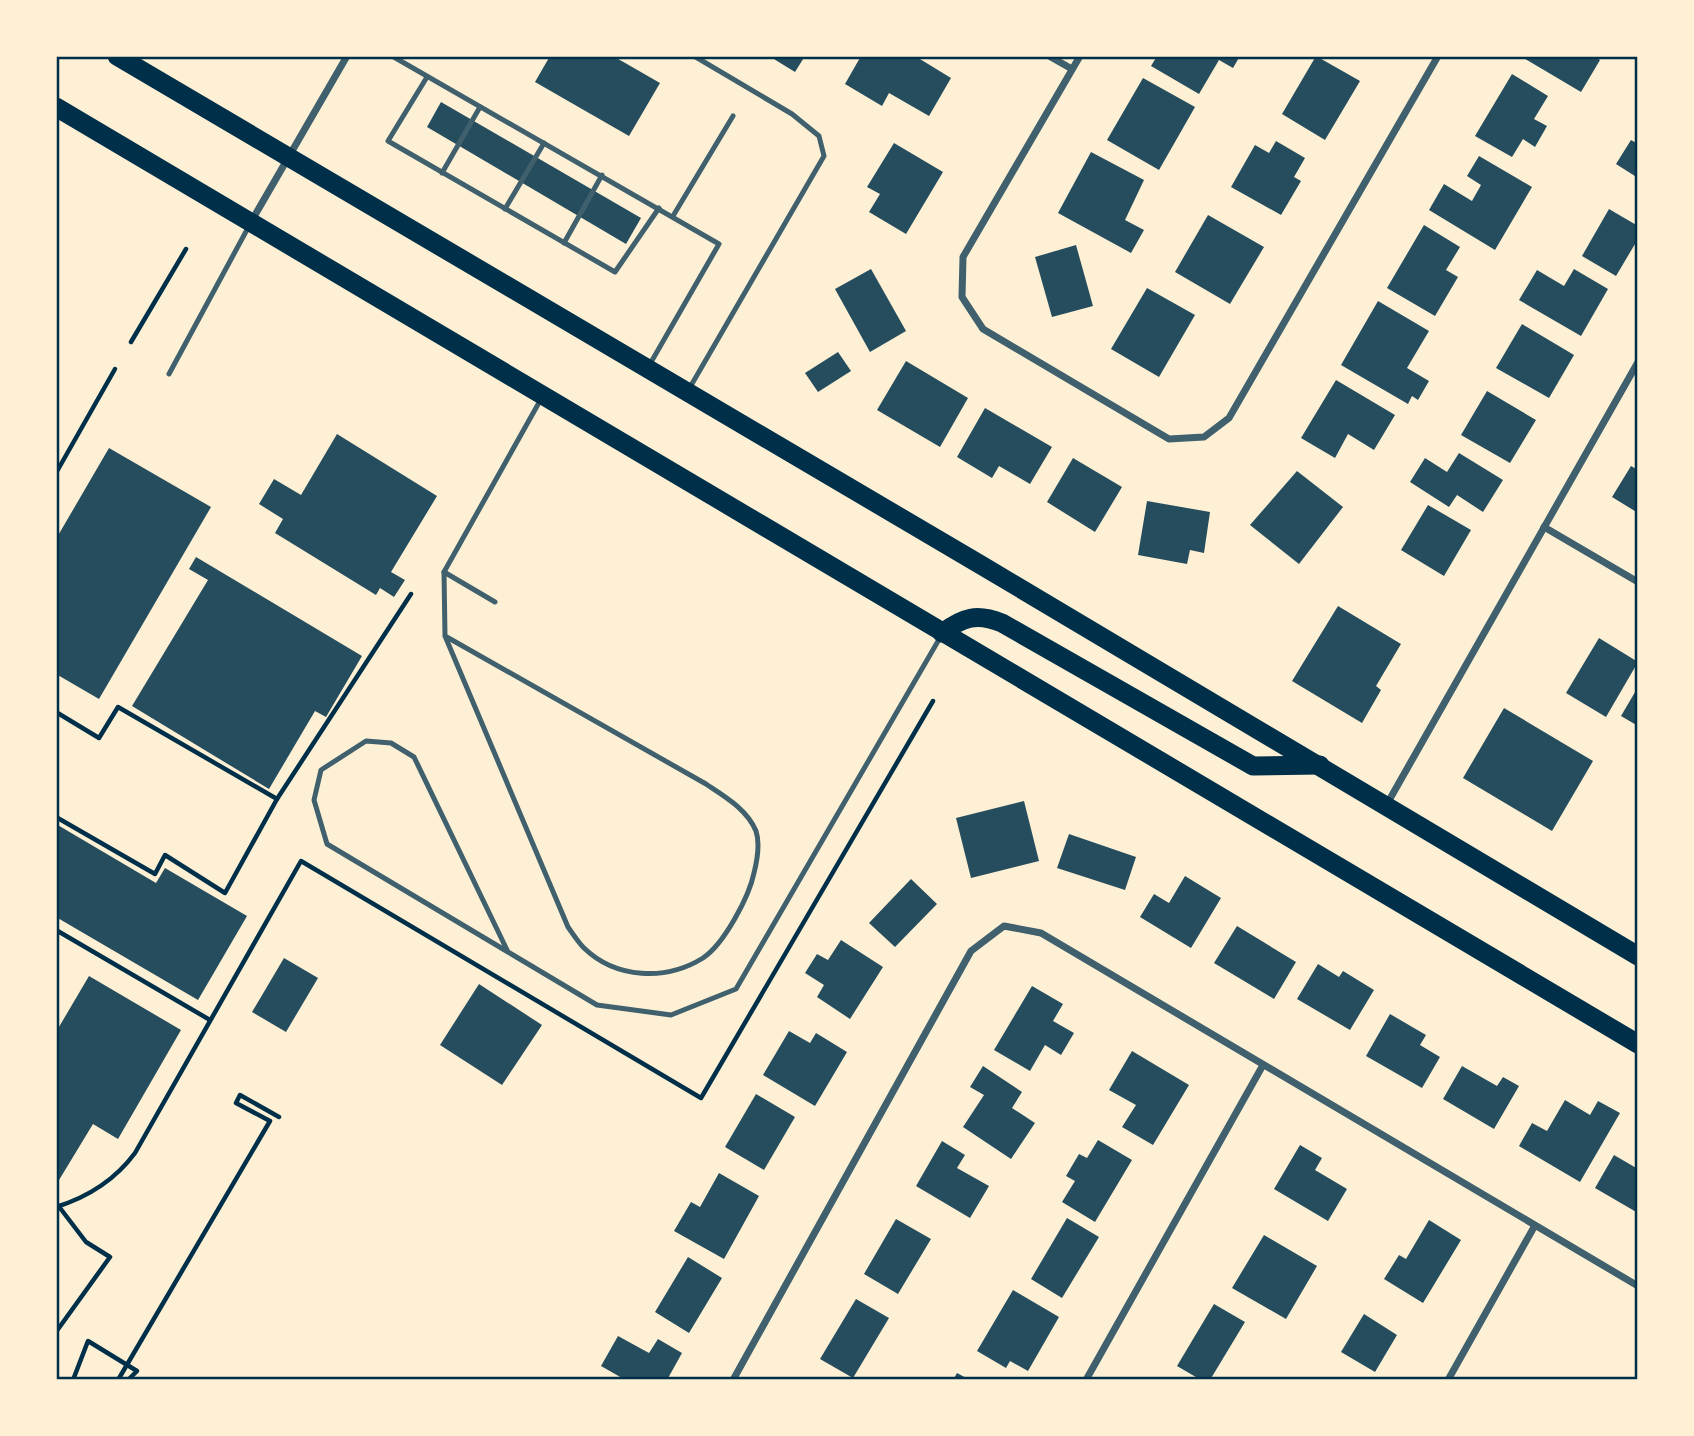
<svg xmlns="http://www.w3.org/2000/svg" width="1694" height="1436" font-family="'PT Serif',serif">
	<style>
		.building { fill: #264d5e }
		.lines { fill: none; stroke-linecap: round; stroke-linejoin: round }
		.path { stroke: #003049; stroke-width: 4.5 }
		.service { stroke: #3f606c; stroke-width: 5 }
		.minor { stroke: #3f606c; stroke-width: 7 }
		.trunk { stroke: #003049; stroke-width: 19 }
		.neatline { fill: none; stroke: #003049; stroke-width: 2.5 }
	</style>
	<rect width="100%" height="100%" fill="#fdf0d5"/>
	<!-- building -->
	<g class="building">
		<polygon points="550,56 613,56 660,83 629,136 535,82"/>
		<polygon points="769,56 805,56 795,72"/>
		<polygon points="861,56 915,56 951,78 929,116 889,93 882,106 845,84"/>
		<polygon points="1157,56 1240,56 1233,68 1219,60 1199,94 1151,66"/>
		<polygon points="1316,56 1360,81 1325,140 1282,114"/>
		<polygon points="1520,56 1594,56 1600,60 1581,92"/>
		<polygon points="1512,74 1548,96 1534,119 1547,126 1535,147 1523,139 1512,157 1475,136"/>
		<polygon points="1143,78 1195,107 1159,170 1107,140"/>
		<polygon points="441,102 641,218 626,244 427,127"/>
		<polygon points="1631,140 1638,144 1638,178 1616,164"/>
		<polygon points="1276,141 1305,158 1294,177 1301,181 1281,215 1231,187 1255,145 1269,153"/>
		<polygon points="894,143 943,172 906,234 869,212 880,194 867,187"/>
		<polygon points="1091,152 1144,180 1125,220 1144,230 1131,253 1058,213"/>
		<polygon points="1479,156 1532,187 1495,250 1429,210 1444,184 1472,201 1481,185 1467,176"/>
		<polygon points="1609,209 1638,226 1638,239 1616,276 1582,256"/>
		<polygon points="1208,215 1264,247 1230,304 1175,272"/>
		<polygon points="1424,225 1460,247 1446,270 1458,277 1435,316 1387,288"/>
		<polygon points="1076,245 1093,306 1052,317 1035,257"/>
		<polygon points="871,269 906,331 870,352 835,289"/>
		<polygon points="1574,269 1608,289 1581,336 1519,300 1537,270 1564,286"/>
		<polygon points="1147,288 1195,315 1159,377 1111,349"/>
		<polygon points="1378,301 1429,331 1407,368 1429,381 1418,400 1412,396 1408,404 1341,365"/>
		<polygon points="1522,324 1574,355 1549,398 1496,368"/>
		<polygon points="838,352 851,371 818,392 805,373"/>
		<polygon points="906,361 968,398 940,447 877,410"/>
		<polygon points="1336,380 1395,415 1374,450 1348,434 1335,458 1301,438"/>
		<polygon points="1487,391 1536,420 1510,463 1461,435"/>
		<polygon points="985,408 1052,447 1030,484 999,466 992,478 957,457"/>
		<polygon points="337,434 437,496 391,572 405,580 394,597 380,588 376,595 275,533 283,519 259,504 274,479 301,495"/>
		<polygon points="109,448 211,507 99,699 56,674 56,539"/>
		<polygon points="1459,453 1503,480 1483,512 1457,495 1449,507 1410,482 1425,458 1447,472"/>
		<polygon points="1073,458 1122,487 1095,532 1047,502"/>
		<polygon points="1631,466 1638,470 1638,513 1612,497"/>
		<polygon points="1297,471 1343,507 1299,564 1250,525"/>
		<polygon points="1147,501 1210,512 1204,553 1190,550 1187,564 1138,555"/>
		<polygon points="1428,505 1471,530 1444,576 1401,550"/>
		<polygon points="196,557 362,656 326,717 315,711 269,789 132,706 208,580 189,569"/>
		<polygon points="1338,606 1401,644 1376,686 1381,690 1362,723 1292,681"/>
		<polygon points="1599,638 1638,662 1606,717 1566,693"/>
		<polygon points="1638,687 1638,726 1621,716"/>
		<polygon points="1504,708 1593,761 1552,831 1463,778"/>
		<polygon points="1024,801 1039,861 971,878 956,818"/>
		<polygon points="56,824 156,883 165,868 247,916 198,1000 56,917"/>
		<polygon points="1069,834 1136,857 1125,890 1057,868"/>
		<polygon points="1185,876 1221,898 1191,948 1140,917 1154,894 1169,903"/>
		<polygon points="911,879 937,904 895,947 869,923"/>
		<polygon points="1237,926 1296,962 1274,999 1214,963"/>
		<polygon points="841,940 883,967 850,1019 817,997 824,985 805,973 817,954 828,960"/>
		<polygon points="284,958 318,978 286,1032 252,1012"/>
		<polygon points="1318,964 1339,977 1343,971 1374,990 1350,1030 1297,999"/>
		<polygon points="89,976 181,1030 118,1139 93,1124 56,1185 56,1032"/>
		<polygon points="479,984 542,1025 502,1085 440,1045"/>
		<polygon points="1032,986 1063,1004 1053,1021 1074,1033 1061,1055 1045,1045 1030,1071 994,1050"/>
		<polygon points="1390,1014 1426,1035 1420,1045 1440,1057 1422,1088 1366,1056"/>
		<polygon points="789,1031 810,1043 816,1033 847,1052 815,1106 763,1075"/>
		<polygon points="1132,1051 1189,1085 1153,1145 1122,1127 1136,1105 1109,1090"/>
		<polygon points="983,1066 1022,1092 1012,1108 1035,1123 1011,1159 963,1127 984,1095 970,1087"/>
		<polygon points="1462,1066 1497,1086 1503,1077 1519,1086 1494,1129 1443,1099"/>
		<polygon points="756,1094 795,1117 764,1170 725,1147"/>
		<polygon points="1565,1100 1590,1115 1598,1101 1620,1113 1580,1182 1519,1146 1532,1123 1547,1131"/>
		<polygon points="1098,1140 1132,1160 1095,1222 1062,1202 1075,1181 1066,1176 1079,1154 1087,1158"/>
		<polygon points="942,1141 965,1155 957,1168 989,1186 970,1218 916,1186"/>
		<polygon points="1300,1145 1322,1158 1315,1170 1347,1189 1328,1221 1274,1189"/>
		<polygon points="1614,1155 1638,1169 1638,1213 1595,1188"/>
		<polygon points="719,1173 759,1196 724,1259 674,1231 691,1202 700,1207"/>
		<polygon points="1067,1218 1099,1237 1062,1298 1031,1279"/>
		<polygon points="896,1219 931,1239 898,1294 864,1274"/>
		<polygon points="1429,1220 1461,1240 1423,1303 1384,1279 1399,1255 1406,1259"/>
		<polygon points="1264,1235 1317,1266 1286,1319 1232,1288"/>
		<polygon points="688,1257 722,1278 689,1333 655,1312"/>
		<polygon points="1013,1290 1059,1317 1028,1371 1010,1361 1006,1368 977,1351"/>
		<polygon points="856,1299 889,1318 853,1378 820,1359"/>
		<polygon points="1214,1304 1245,1322 1210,1380 1201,1380 1177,1366"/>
		<polygon points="1364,1314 1397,1335 1375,1372 1341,1352"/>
		<polygon points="618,1336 649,1353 658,1339 682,1353 667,1380 621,1380 622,1378 601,1366"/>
		<polygon points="957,1373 970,1380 953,1380"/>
	</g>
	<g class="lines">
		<!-- path -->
		<g class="path">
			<polyline points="131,342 186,249"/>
			<polyline points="56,473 115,369"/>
			<polyline points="56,712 99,738 118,707 277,799 411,594"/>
			<polyline points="56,817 155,874 165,855 225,893 277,799"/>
			<polyline points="56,930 210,1020"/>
			<path d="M56,1207C88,1197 115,1180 135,1153L301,861L701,1098L933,701"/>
			<polyline points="56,1332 110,1257 86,1242 57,1204"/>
			<polyline points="73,1380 88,1341 137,1371 128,1380"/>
			<polyline points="118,1380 270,1121 236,1103 240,1095 279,1117"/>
		</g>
		<!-- service -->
		<g class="service">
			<polyline points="392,56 719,244 650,364"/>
			<polyline points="427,77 388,141 615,272 659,208"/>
			<polyline points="442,173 480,107"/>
			<polyline points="505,209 544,143"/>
			<polyline points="673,216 733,116"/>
			<polyline points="564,243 602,175"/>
			<polyline points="169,374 249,226"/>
			<polyline points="689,389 824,156 819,136 792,114 694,56"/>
			<polyline points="444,572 495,602"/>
			<path d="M445,636L706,784C724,796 747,809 756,831C760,843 757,861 754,873C749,897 724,944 703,958C666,981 616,979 584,948C578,942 573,934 568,927L445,636L444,572L541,399"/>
			<polyline points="508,952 327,844 314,800 321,770 366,741 391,743 414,757 508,952 597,1005 671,1015 736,989 941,636"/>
		</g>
		<!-- minor -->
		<g class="minor">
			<polyline points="1049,56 1072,69"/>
			<polyline points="1080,56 963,257 962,297 983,329 1169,439 1204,437 1229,418 1438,56"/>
			<polyline points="251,222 347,56"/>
			<polyline points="1544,527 1638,582"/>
			<polyline points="1387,804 1638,362"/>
			<polyline points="733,1380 971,951 1004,926 1041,933 1638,1286"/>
			<polyline points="1086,1380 1263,1065"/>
			<polyline points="1448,1380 1534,1227"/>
		</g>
		<!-- trunk -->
		<g class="trunk">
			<polyline points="117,56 981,565 1638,956"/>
			<polyline points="56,107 1638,1044"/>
			<path d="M942,633C963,617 977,613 1002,623L1253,766L1320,765"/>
		</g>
	</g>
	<!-- border -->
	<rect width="1694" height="1436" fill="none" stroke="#fdf0d5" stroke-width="116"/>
	<rect x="58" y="58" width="1578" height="1320" class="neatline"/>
</svg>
